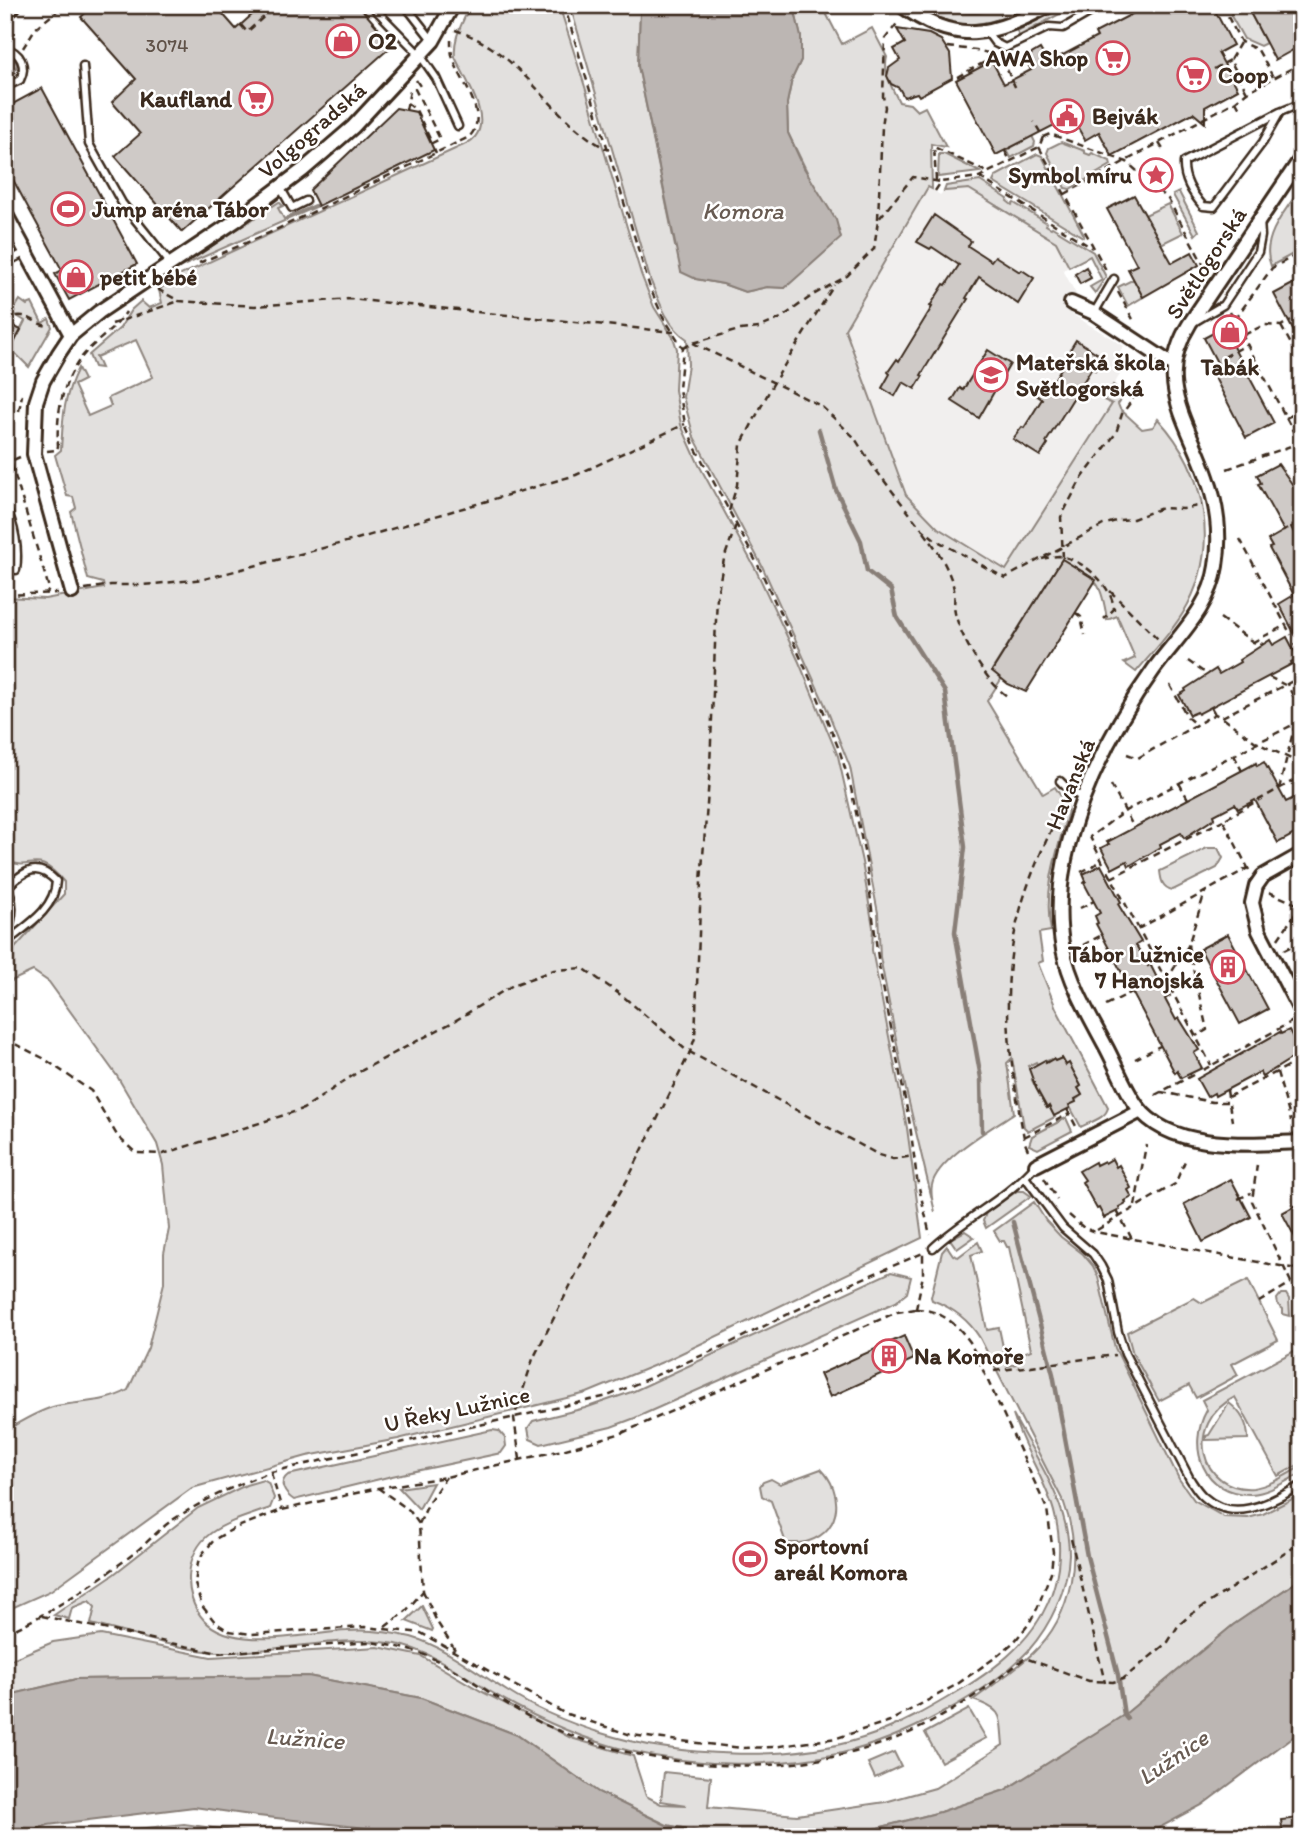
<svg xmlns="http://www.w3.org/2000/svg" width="1307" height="1842" font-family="Itim,sans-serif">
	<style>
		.built { fill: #f1efee }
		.green { fill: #e2e0de; stroke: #8e857e; stroke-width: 2 }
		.water { fill: #bcb6b3; stroke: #887e77; stroke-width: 2 }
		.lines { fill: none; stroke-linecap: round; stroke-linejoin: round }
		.stream { stroke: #887e77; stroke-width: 4.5 }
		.building { fill: #cfcac7; stroke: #3b2a1e; stroke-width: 2 }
		.service-casing { stroke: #3b2a1e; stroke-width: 11 }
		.minor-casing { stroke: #3b2a1e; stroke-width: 18 }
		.secondary-casing { stroke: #3b2a1e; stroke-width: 23 }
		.path { stroke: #3b2a1e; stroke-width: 2.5; stroke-dasharray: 7 5; stroke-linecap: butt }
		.service { stroke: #fff; stroke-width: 6 }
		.minor { stroke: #fff; stroke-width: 12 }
		.secondary { stroke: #fff; stroke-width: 18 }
		.labels { text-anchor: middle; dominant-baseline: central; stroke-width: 5; stroke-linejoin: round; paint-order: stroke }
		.number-label { font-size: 19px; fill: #605248 }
		.poi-label { font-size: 23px; font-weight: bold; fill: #3b2a1e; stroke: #fff; text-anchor: start }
		.street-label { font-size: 23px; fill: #3b2a1e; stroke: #fff }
		.water-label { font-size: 24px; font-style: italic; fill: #685b52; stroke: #fff }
	</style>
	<rect width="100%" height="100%" fill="#fff"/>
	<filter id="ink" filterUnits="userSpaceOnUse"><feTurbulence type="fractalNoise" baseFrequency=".0143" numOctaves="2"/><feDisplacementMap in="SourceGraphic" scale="14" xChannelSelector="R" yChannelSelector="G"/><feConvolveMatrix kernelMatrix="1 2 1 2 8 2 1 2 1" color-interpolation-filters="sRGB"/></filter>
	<g filter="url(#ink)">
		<!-- built -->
		<polygon class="built" points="929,187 940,195 944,191 969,189 1056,242 1069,267 1063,270 1076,294 1068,308 1070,313 1124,346 1119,353 1128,359 1126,365 1105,399 1112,404 1006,570 938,528 907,495 845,328"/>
		<!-- green -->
		<g class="green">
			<path d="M470,5H559L586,90L641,274L654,307L673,337L677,349L675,390L681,425L699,465L756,570L799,662L838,756L862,862L873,927L872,950L907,1128L922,1238L665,1361L587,1393L398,1439L307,1456L192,1488L50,1591L5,1611V1431C21,1421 38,1411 56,1406C80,1401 106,1403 128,1390L148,1348L164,1283V1253L169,1229L163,1165L157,1144L117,1076L49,982L33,971L5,984V959L64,894V882C34,847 33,874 5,860V597L45,599L104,588L103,583L88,579L71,512L76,508L73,497L67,496L55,455L61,450C63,418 63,398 78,368L84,380L74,385L88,416L111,406L108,398L153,377L136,340L96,357L101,368L94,367L89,355L120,328L131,310L141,301L149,308L162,303L159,290L174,278L455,149C462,146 470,143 475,137C492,117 464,77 455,57C453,36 463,23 470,5Z"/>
			<path d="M570,5H639L640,13L638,66L675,246L696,279L723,284L745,292L767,287L785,288L814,186L788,133L787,103L792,79L801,60V37L795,12L790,5H839L826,13L842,44L872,28L887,57C883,73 892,88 899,102L910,104L917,111L925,107L946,147L931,144L932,189L928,187L845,329L906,495L938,528L1006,570L1112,404L1104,400L1113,385L1125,394L1118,404L1120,409L1142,429L1153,427L1158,419C1207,472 1221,550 1183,613C1170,634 1152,653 1136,672L1124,663L1135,658L1117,616L1107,620C1101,578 1096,580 1062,559L992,670L1002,678L987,701L1043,794L1055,787L1067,806L1068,812C1057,851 1043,891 1051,931L1039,933L1043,961L1038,963L1056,1008L1108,1107C1107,1118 1090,1122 1081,1127L1069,1105L1082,1095L1078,1088L1081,1086L1069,1064L1066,1065L1062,1058L1055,1061L1053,1059L1037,1064L1036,1062L1028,1066L1035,1079L1032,1080L1046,1107L1049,1106L1055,1117L1028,1131L1024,1127L1012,1058L1007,1063L1014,1113C992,1128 937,1159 932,1185C930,1194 933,1204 935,1212L906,1090L880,957L878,913L850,767L826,707L762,566L694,437L683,397L688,365L687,339C667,326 658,299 650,279Z"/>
			<path d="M908,5C931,5 951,14 974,13C989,13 1003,5 1018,5L1014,14C970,31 949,27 908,5Z"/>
			<polygon points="1064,5 1076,5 1019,36 1017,32 1023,29 1023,27"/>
			<polygon points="1232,5 1246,5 1266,43 1260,46 1244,39 1231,16"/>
			<polygon points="5,55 12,57 17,64 13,78 5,82"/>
			<polygon points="1032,136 1035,142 1034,146 1011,158 1007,150"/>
			<polygon points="1061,142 1085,151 1085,153 1090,155 1092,153 1110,161 1111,165 1070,189 1065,188 1047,153 1049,148"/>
			<polygon points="939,154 944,154 980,172 938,177"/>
			<polygon points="1037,154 1042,156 1084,235 1083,237 993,182 996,176"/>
			<polygon points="980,181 1008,199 1007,201 1012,205 1014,203 1047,223 1046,225 1051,228 1052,227 1093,252 1106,277 1095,293 1090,287 1102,280 1090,256 1069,267 1056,242 969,189 944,191 946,186"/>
			<path d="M1302,187V249L1271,266C1259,239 1287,208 1302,187Z"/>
			<polygon points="1179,192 1199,231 1195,235 1173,195"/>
			<polygon points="279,202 283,206 278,208 284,219 317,204 318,206 176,269"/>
			<polygon points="1168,204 1183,233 1161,244 1145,215"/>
			<polygon points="1134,279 1143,297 1128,306 1118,287"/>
			<polygon points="20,300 27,305 32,303 42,323 49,319 52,327 29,367 11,349 25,321 12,313"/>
			<path d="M1207,848H1218L1223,858L1217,868L1173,890C1162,888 1161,880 1160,871Z"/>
			<polygon points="1066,1118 1072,1131 1038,1149 1029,1145 1032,1136"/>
			<polygon points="1017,1191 1024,1191 1031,1196 986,1228 983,1221 986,1213"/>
			<path d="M1034,1202L1046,1221L1061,1237L1083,1254L1093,1266L1098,1277L1115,1348L1179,1479L1194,1500L1224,1517L1248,1518L1263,1514L1302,1494V1578L1233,1625L1124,1715L1005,1790L940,1812L843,1837H730L667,1825L598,1792L517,1735L421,1698L308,1676L76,1679L5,1696V1662L53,1642L101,1635L211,1657L378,1647L421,1656L481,1691L571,1738L633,1756L646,1796L661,1804L686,1805L661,1801L664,1772L711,1777L708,1807L797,1815L885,1802L935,1788L1003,1745C1000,1715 1004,1710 973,1700C993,1685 1015,1670 1033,1653C1073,1615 1083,1554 1064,1503L980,1338C968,1319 953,1308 932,1300L931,1297L942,1252L947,1246L953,1255L958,1257L978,1242L982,1251L971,1255L987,1330L999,1328L1007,1366L1017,1364L1021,1354L1031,1350L1009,1247H1007L1004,1241H1000L994,1231Z"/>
			<polygon points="965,1231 974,1237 957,1249 950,1239"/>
			<polygon points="891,1272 911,1277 907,1293 896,1302 635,1418 611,1427 541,1444 530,1439 528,1428 533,1421 585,1408 634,1391"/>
			<polygon points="1248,1280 1278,1340 1232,1364 1238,1375 1196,1398 1189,1385 1159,1401 1133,1354 1127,1332 1194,1298 1202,1303"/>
			<polygon points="1281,1294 1286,1294 1289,1299 1290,1316 1283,1314 1283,1309 1278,1305 1277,1299"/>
			<path d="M1302,1347V1360L1296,1364L1302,1374V1463L1278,1476L1235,1397C1183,1423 1200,1492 1253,1488C1270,1486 1287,1474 1302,1466V1473C1286,1481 1269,1493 1251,1494C1203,1495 1186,1447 1207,1410L1202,1400Z"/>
			<path d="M1229,1403C1241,1412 1248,1423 1248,1439L1206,1440V1436L1209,1435Z"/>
			<path d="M1013,1415C1036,1458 1069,1503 1069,1554C1068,1589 1051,1625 1028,1651C988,1694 900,1740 842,1753C775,1768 697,1767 630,1751C580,1739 535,1718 491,1692C461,1674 432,1651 396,1644C337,1634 279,1653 220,1652C182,1651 129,1633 91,1624L95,1607L89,1601L72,1608L69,1619L54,1615L114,1574L198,1508L246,1485L263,1480L268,1483L274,1498L270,1508C251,1515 228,1521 211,1533C184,1553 182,1596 204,1620C234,1652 306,1633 347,1631C368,1629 390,1632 411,1637C446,1647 476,1672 507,1691C535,1709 569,1723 601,1733C676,1757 788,1762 863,1738C901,1726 934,1706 967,1686C1011,1659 1051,1622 1058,1567C1066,1502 1031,1471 1013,1415Z"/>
			<path d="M492,1430L499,1431L505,1438L506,1446L501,1453L392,1476L294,1500C285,1494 277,1483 288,1475Z"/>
			<path d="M821,1469C843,1491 843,1530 809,1541C801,1544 794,1543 786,1543L771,1501L762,1496L760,1486L763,1482L771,1479L780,1484Z"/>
			<polygon points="433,1483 419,1509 399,1488"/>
			<polygon points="422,1606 433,1629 432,1631 406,1621"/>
			<polygon points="969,1709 986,1738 941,1762 925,1733"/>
			<polygon points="894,1752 901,1766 875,1778 868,1763"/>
			<polygon points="184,1824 277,1837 90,1837 109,1832"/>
		</g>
		<!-- water -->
		<g class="water">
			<polygon points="639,5 790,5 795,12 801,37 801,60 792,79 787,103 788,133 804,168 836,220 841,238 785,288 767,287 745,292 723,284 696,279 681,272 638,66 640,13"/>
			<polygon points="1302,1578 1302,1730 1202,1805 1142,1837 843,1837 940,1812 1005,1790 1124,1715 1233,1625"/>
			<polygon points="308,1676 421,1698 517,1735 598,1792 666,1825 730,1837 448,1837 258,1816 194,1807 48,1825 17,1837 5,1837 5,1696 76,1679"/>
		</g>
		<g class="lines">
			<!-- stream -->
			<g class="stream">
				<polyline points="819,430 836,490 861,541 867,571 891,590 897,617 945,692 965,847 955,932 981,1078 982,1131"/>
				<polyline points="1013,1222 1053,1374 1087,1556 1118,1675 1124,1715 1127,1719"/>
			</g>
		</g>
		<!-- building -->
		<g class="building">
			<polygon points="94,5 215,5 236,29 263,5 358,5 393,45 182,232 115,156 140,134 112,102 136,79 81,17"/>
			<polygon points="1127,5 1212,5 1233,45 1218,53 1238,89 1205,107 1205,123 1193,113 1112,156 1099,132 1085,140 1078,128 1066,134 1060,122 996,155 956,80 992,61 1004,84 1031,70 1025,58 1040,49 1048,63 1097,37 1095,33 1132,14"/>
			<polygon points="1246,5 1302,5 1302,45 1275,60"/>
			<polygon points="897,29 929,34 941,40 950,54 952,78 919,96 917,93 904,97 899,88 891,84 887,76 889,68 900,60 894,49 905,43"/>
			<polygon points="42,88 137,264 69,300 55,274 62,270 5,165 5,108"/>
			<polygon points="396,108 416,112 434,150 318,206 310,190"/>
			<polygon points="1134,195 1172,263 1192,252 1199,265 1143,297 1128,269 1137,265 1107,209"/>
			<polygon points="934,215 971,241 968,246 991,261 995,256 1020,272 1022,270 1034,278 1018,304 979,277 966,298 968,299 921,375 923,376 915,389 903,382 895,396 882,388 890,374 888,372 897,359 899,361 932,307 930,306 944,284 946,285 959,265 932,247 930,249 917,242"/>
			<polygon points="1086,267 1091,278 1080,284 1075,274"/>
			<polygon points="1302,279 1302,347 1274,294"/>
			<polygon points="9,324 21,330 14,343 5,339 5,332"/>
			<polygon points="1230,324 1237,338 1230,341 1274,423 1246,438 1213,374 1221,370 1204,338"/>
			<polygon points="1076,340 1103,357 1095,370 1092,368 1046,442 1048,444 1040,456 1013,439 1022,427 1024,428 1042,399 1034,394 1041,383 1049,388 1070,354 1068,353"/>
			<polygon points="988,350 1010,364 979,418 952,401 960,388 963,390"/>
			<polygon points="1278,464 1302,498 1302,522 1291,527 1302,548 1302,648 1279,604 1294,595 1269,548 1272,547 1268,540 1287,529 1284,531 1258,484 1261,483 1257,475"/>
			<polygon points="1062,559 1096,580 1026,692 1008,684 992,671"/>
			<polygon points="1287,637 1298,658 1291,662 1292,664 1198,714 1197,712 1190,715 1179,695 1186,691 1185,689 1216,669 1219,674 1240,662 1239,660 1270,640 1273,645"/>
			<polygon points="1264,762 1286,802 1302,794 1302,830 1278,843 1255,800 1238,809 1235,804 1214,815 1215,818 1184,838 1181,833 1160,844 1161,847 1129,866 1127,861 1112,869 1101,848 1109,844 1107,842 1256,763 1257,766"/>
			<polygon points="1101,865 1121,902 1118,904 1141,942 1136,945 1148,966 1150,964 1159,982 1162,981 1170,996 1165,999 1176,1020 1179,1018 1199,1050 1194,1053 1202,1068 1181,1078 1177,1071 1175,1073 1096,924 1098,923 1095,916 1100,913 1084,883 1086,881 1083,874"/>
			<polygon points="1228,934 1268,1009 1240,1024 1200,949"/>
			<polygon points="1289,1030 1300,1051 1293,1055 1294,1057 1262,1077 1260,1072 1215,1096 1214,1093 1207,1097 1197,1079 1280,1032 1281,1034"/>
			<polygon points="1062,1058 1066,1065 1069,1063 1081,1086 1078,1088 1082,1095 1075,1099 1076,1102 1069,1105 1070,1108 1054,1116 1049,1106 1047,1108 1036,1088 1029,1069 1045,1060 1046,1063 1053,1059 1055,1061"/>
			<polygon points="1112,1159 1116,1167 1119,1165 1131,1188 1128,1190 1132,1197 1125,1201 1126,1203 1119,1207 1120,1210 1104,1218 1099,1208 1097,1209 1082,1182 1085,1180 1079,1171 1095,1162 1096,1165 1104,1161 1105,1163"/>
			<polygon points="1231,1179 1251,1217 1203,1242 1184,1204"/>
			<polygon points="1302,1202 1302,1250 1282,1213"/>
			<polygon points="904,1336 914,1359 830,1397 820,1374"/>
			<polygon points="1298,1818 1299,1833 1283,1835 1281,1820"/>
		</g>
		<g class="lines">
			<defs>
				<g id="service">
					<polyline points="371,5 420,55 436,78 458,126"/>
					<polyline points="405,5 433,41"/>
					<polyline points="987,32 995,43 1005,48 1049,27 1063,28 1103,5"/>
					<path d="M5,48C21,52 27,66 20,80L5,87"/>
					<polyline points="83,66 89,144 122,203 170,263"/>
					<path d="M1280,112L1184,162C1183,179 1192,193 1203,206L1214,207L1263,142L1280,112L1302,103"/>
					<polyline points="280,187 292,208 306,201"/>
					<polyline points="5,263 26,252"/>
					<polyline points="1094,313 1114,279"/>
					<polyline points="1194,322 1223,305 1258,252 1261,236 1260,220"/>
					<path d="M5,506C15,525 19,550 16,570"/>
					<polyline points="1060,781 1070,791 1084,798"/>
					<path d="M5,882C15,900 14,919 5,937"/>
					<path d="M5,943C26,926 55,910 56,881C37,862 26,870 8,886"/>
					<path d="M1025,1177L1063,1228L1093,1254L1101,1266L1108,1280L1118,1332L1125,1354L1190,1479C1194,1485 1198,1492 1204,1497C1235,1525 1272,1501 1302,1485"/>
					<path d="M933,1248C965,1218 1008,1198 1036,1165"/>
				</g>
				<g id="minor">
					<path d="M901,5C957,47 994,35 1050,5"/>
					<path d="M1302,157L1190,323C1153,382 1188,421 1207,477C1217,505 1221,536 1216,566C1210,608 1178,636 1154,669C1101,743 1045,856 1063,949C1070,983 1089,1015 1105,1045C1116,1065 1124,1088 1137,1106C1170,1152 1253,1144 1302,1142"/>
					<polyline points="5,213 71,335"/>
					<polyline points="1071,303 1094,313 1173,365"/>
					<polyline points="72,592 34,454 36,402 43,381 59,353 71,335 99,312 238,219 303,170 353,127 433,41 453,5"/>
					<polyline points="1302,854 1263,876 1256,886 1252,903 1259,931 1302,1014"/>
					<polyline points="1036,1165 1141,1111"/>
				</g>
				<polyline id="secondary" points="5,11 11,5"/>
			</defs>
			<!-- service casing -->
			<use href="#service" class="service-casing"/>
			<!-- minor casing -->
			<use href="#minor" class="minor-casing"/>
			<!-- secondary casing -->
			<use href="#secondary" class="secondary-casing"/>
			<!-- path -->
			<g class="path">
				<polyline points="564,5 650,288 662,315 683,348 679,389 685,424 695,447 760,569 813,685 840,752 851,788 866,861 879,966 910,1125 917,1179 930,1235"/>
				<polyline points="1228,5 1226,13 1241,42 1258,50 1273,77"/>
				<polyline points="241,25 247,32 277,5"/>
				<path d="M455,30C525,52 548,120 609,150"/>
				<polyline points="1240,43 1230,60 1247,92"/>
				<polyline points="947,47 976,50 992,54"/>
				<polyline points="23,48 35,29 64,5"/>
				<polyline points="1002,59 1017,91"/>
				<polyline points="1214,69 1230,60"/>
				<polyline points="5,70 10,64"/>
				<polyline points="957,77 996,56"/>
				<polyline points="416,80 420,86 415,89 440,139 432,143 436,153"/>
				<polyline points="1236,101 1241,110"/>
				<polyline points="407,103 416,110 431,141"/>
				<polyline points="406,110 410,91 415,89"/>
				<polyline points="1043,137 1050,134 1127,162 1168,199 1207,271"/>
				<polyline points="1159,143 1164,151"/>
				<polyline points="1039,147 1106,270"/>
				<polyline points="1005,151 1011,162"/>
				<polyline points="979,177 1092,248"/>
				<polyline points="936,181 934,147 989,173"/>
				<polyline points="935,191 941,182 979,177 1039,147 1043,137 1034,122"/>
				<polyline points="1065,194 1236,101 1247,92 1302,63"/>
				<polyline points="878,219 882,126 885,107 883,96 885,39 899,21"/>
				<path d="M199,263L269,233L469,137C490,116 462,83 454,61C451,55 451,47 451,40"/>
				<polyline points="159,288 159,290 179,301 255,306 350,299 674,332"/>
				<polyline points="1118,292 1135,323"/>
				<polyline points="1230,312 1302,448"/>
				<path d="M5,315C12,318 16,315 23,316C33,318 39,326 50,326"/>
				<polyline points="1235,319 1272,268 1302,252"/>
				<polyline points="112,324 179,301"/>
				<polyline points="1281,326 1297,355"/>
				<polyline points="1244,335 1264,325 1281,326 1291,320"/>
				<polyline points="693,343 821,406 854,437 872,465 920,527 936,540 1005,578 1103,525 1119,520 1133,519 1162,508 1183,509 1202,505"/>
				<polyline points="683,348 693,343 739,330 759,328 781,318 813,295 847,276 874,249 878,220 913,177 941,182"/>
				<polyline points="1224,369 1224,357 1248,344"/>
				<polyline points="1210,372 1224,361"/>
				<polyline points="19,411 22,395"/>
				<polyline points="1286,418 1302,410"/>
				<path d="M47,451L57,450L58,446C56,411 63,376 88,350C101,337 116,328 126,312"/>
				<polyline points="20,457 13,460 12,466 48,585 49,590 46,594"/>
				<polyline points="1227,469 1299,443"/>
				<polyline points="1298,490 1302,488"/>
				<polyline points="729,511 737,485 741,445 774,382 834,285"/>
				<path d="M924,532C937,549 947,565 953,585C956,594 953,604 955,613C961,638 986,682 1007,696"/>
				<polyline points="1240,539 1291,635"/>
				<polyline points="1063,558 1061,517 1080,481 1116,433 1122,414 1135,396"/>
				<path d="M1042,559C1047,558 1053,556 1059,556C1083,559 1112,585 1114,609L1104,619"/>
				<polyline points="85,589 111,585 143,585 204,579 350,541 576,475 685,424"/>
				<polyline points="1110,591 1160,641"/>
				<polyline points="5,595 58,593"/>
				<polyline points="1076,613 1081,617 1085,635"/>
				<polyline points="1220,618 1253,642 1263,644"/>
				<polyline points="1253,642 1284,626"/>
				<polyline points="1295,643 1302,657"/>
				<polyline points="1188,661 1202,671 1209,673"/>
				<polyline points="1302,676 1287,684 1302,714"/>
				<polyline points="1269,677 1285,685"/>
				<polyline points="1170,685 1188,718 1196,725"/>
				<polyline points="1211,707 1215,714"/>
				<polyline points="1223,718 1257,743 1302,764"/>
				<polyline points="1127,754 1138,758 1215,714 1222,717 1287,684"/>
				<polyline points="1234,755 1242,771"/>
				<polyline points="1179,783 1188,799"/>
				<polyline points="1111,785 1134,828"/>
				<polyline points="1279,789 1295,724"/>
				<polyline points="1103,863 1090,837 1125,811 1302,720"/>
				<polyline points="1249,870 1223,820 1302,776"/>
				<polyline points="1108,871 1211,1065"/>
				<polyline points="1081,872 1102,861"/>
				<polyline points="1111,878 1223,820"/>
				<polyline points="1269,892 1301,906"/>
				<polyline points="1080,908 1094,901"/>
				<polyline points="1138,929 1248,868"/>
				<polyline points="1278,939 1302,904"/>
				<polyline points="1083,945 1102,935"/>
				<polyline points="1188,946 1207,1030 1196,1036"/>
				<polyline points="1284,950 1302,941"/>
				<polyline points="1166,981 1188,946 1205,892"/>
				<polyline points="1106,1005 1132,992"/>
				<polyline points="5,1039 43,1058 91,1091 118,1137 136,1153 163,1154 303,1109 355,1074 453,1022 513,985 554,970 583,968 625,998 686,1050 879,1155 893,1159 915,1156"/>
				<polyline points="1135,1059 1160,1046"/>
				<polyline points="1203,1070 1293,1021"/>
				<polyline points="1277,1072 1291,1121"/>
				<polyline points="1227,1090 1228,1097"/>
				<polyline points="1161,1092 1212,1102 1229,1102"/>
				<polyline points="1155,1095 1195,1074"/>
				<polyline points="1228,1097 1302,1059"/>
				<polyline points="1229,1104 1232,1121"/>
				<polyline points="1067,1109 1077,1128"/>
				<polyline points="1024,1137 1069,1114"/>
				<path d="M1028,1150L1025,1143C1010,1064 998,992 1020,911C1030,873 1048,837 1064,802"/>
				<polyline points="1257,1165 1252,1201 1302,1305"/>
				<polyline points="1044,1178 1057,1199"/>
				<polyline points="1238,1199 1251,1193"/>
				<polyline points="1135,1206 1146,1145"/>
				<polyline points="1117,1211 1132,1239"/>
				<polyline points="1069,1215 1084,1228 1095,1232 1302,1270"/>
				<polyline points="1097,1230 1175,1184 1185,1161"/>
				<polyline points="1259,1302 1291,1283"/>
				<path d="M916,1309C939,1309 957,1324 970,1342L1047,1509L1053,1552L1051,1572L1037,1609L1028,1625L1014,1642L996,1657L956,1685L890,1721L837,1738L774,1747L742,1748L663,1739L631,1735L564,1713L421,1633L365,1627L252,1634L229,1631L216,1623L202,1606L195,1584L198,1562L203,1553L215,1539L235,1528L282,1510L378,1488L446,1477L562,1450L622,1433L897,1312Z"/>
				<polyline points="916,1309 923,1275 923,1253"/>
				<polyline points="994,1371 1115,1355"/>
				<polyline points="520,1459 514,1418 533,1359 601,1225 629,1177 690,1052 695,1038 701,882 710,766 717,596 724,559 736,525"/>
				<polyline points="271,1473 282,1510"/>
				<polyline points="378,1488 409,1510 419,1524"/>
				<polyline points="1071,1539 1105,1683"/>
				<polyline points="423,1591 437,1622 457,1653"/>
				<path d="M42,1616L218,1653L370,1642C389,1645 408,1648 427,1656C467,1673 501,1704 541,1723C644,1770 783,1781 889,1741C939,1723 984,1691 1025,1658L1089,1681L1113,1682L1123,1679L1168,1642L1178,1626L1190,1615L1302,1542"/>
				<polyline points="385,1627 406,1611 423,1591 419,1524 430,1500 446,1477"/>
				<path d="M5,1634C51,1612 93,1585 133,1554C147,1543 159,1529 174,1519C206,1499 235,1485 271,1472L608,1396L726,1345L843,1287L923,1253"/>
			</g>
			<!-- service -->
			<use href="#service" class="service"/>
			<!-- minor -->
			<use href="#minor" class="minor"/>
			<!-- secondary -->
			<use href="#secondary" class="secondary"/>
		</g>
	</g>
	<!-- icons -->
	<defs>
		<symbol id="shop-ring" viewBox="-11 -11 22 22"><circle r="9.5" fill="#fff" stroke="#d1495b" stroke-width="1.5"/><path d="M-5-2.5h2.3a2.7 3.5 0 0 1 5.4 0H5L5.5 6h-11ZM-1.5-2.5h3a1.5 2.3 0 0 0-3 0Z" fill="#d1495b"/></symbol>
		<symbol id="supermarket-ring" viewBox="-11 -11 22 22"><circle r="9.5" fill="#fff" stroke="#d1495b" stroke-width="1.5"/><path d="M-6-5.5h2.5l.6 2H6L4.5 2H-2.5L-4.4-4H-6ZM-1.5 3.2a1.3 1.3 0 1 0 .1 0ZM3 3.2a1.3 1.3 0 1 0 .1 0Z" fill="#d1495b"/></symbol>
		<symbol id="civic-ring" viewBox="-11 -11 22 22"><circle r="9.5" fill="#fff" stroke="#d1495b" stroke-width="1.5"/><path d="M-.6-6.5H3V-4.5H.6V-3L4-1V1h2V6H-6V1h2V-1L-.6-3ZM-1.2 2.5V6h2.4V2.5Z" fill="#d1495b"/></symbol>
		<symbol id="sight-ring" viewBox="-11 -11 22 22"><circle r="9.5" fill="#fff" stroke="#d1495b" stroke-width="1.5"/><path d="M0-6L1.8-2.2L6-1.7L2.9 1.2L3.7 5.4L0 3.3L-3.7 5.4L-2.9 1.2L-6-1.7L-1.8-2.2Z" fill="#d1495b"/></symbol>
		<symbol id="stadium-ring" viewBox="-11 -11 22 22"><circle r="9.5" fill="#fff" stroke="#d1495b" stroke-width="1.5"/><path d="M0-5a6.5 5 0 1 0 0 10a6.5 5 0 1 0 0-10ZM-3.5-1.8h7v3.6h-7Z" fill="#d1495b"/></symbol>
		<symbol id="school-ring" viewBox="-11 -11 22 22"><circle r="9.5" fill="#fff" stroke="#d1495b" stroke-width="1.5"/><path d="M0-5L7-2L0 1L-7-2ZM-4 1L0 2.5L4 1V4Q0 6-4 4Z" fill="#d1495b"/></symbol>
		<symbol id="building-ring" viewBox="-11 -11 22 22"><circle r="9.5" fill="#fff" stroke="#d1495b" stroke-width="1.5"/><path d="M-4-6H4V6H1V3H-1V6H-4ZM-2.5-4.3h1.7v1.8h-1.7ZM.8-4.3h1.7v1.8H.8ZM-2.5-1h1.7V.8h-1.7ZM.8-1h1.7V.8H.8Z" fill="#d1495b"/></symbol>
	</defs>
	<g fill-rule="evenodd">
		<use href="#shop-ring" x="324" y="22" width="38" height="38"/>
		<use href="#supermarket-ring" x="1094" y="39" width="38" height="38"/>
		<use href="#supermarket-ring" x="1175" y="56" width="38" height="38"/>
		<use href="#supermarket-ring" x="237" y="80" width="38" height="38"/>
		<use href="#civic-ring" x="1048" y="97" width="38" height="38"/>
		<use href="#sight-ring" x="1137" y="156" width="38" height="38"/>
		<use href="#stadium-ring" x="49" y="190" width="38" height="38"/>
		<use href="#shop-ring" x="57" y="258" width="38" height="38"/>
		<use href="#shop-ring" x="1211" y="313" width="38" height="38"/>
		<use href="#school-ring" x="972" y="356" width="38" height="38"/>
		<use href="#building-ring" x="1209" y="948" width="38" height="38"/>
		<use href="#building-ring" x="870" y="1337" width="38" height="38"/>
		<use href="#stadium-ring" x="731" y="1540" width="38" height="38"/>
	</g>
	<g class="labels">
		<!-- number labels -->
		<g class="number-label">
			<text x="167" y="45">3074</text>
		</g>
		<!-- poi labels -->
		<g class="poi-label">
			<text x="368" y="41">O2</text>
			<text x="1088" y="58" text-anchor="end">AWA Shop</text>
			<text x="1218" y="75">Coop</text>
			<text x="232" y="99" text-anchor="end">Kaufland</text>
			<text x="1092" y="116">Bejvák</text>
			<text x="1132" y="175" text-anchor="end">Symbol míru</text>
			<text x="92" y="209">Jump aréna Tábor</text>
			<text x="100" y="277">petit bébé</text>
			<text x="1016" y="362">Mateřská škola<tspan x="1016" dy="26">Světlogorská</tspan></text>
			<text x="1230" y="367" text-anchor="middle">Tabák</text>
			<text x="1204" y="954" text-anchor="end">Tábor Lužnice<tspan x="1204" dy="26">7 Hanojská</tspan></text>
			<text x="914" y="1356">Na Komoře</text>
			<text x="774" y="1546">Sportovní<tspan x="774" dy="26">areál Komora</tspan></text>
		</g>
		<!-- street labels -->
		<g class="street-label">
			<text transform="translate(312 130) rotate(-41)">Volgogradská</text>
			<text transform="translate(1206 263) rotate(-57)">Světlogorská</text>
			<text transform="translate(1070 784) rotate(-68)">Havanská</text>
			<text transform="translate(457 1409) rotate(-12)">U Řeky Lužnice</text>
		</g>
		<!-- water labels -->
		<g class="water-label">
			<text x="743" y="210">Komora</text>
			<text transform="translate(305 1738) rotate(4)">Lužnice</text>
			<text transform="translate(1173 1757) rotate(-34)">Lužnice</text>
		</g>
	</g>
	<!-- margin -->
	<rect width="1307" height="1842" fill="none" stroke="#fff" stroke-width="28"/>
	<rect x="14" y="14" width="1279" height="1814" fill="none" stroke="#3b2a1e" stroke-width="2.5" filter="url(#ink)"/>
</svg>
